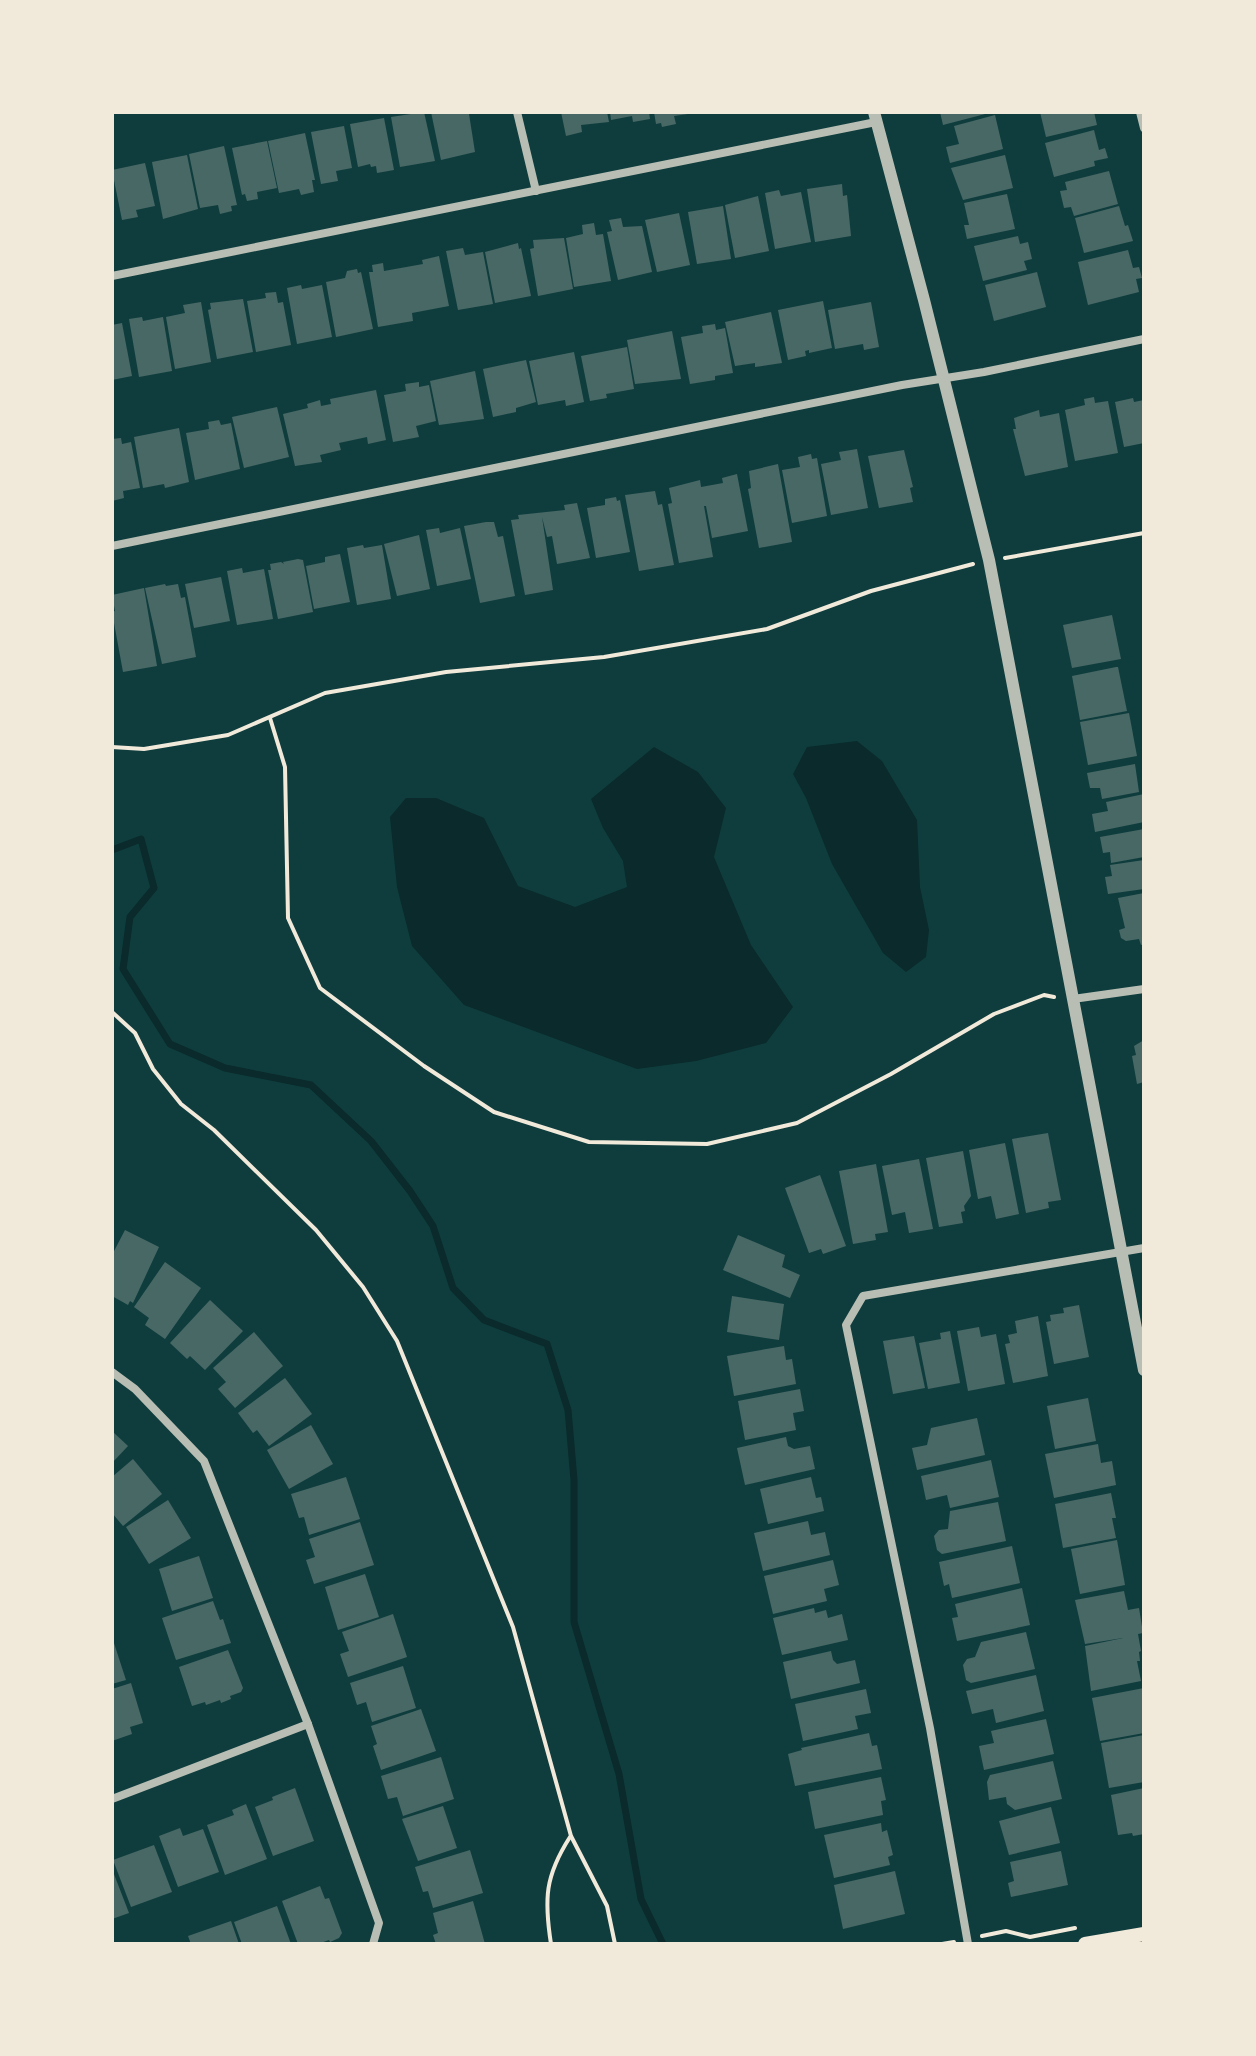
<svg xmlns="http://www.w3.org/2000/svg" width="1256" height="2056" font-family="Signika,sans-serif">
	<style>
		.water { fill: #0a2a2b }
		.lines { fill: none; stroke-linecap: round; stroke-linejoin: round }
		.stream { stroke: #0a2a2b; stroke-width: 7 }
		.building { fill: #486865 }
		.path { stroke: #f1e9da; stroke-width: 4 }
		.minor { stroke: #b8beb3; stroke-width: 8 }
		.tertiary { stroke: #b8beb3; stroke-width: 12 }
		.secondary { stroke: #f1e9da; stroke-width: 14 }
	</style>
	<rect width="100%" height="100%" fill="#0f3d3e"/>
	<!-- water -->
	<g class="water">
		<polygon points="857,741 882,761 917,820 920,887 929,930 926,957 906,972 883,953 832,864 806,798 793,774 807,747"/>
		<polygon points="654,747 698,772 726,808 714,857 751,945 793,1007 766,1043 696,1061 637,1069 464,1005 412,946 397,887 390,817 406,798 436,798 484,818 518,886 575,907 627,887 623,861 603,828 591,799"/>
	</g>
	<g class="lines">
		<!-- stream -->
		<polyline class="stream" points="112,850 141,839 154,888 130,917 123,969 170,1044 225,1068 311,1085 371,1141 410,1191 433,1226 453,1288 484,1320 547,1344 568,1410 574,1480 574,1622 619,1774 641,1899 663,1944"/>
	</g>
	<!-- building -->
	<g class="building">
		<polygon points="424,112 435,161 400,167 391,117"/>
		<polygon points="431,112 469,114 475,152 441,160"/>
		<polygon points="561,112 607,112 609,122 581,125 582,132 566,136"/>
		<polygon points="610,112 649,112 650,119 633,122 632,116 611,120"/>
		<polygon points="654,112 688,112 688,114 674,116 676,124 662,127 661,123 656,124"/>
		<polygon points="940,112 989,112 989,113 943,125"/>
		<polygon points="1040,112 1094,112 1097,125 1046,137"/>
		<polygon points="995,115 1003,149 950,163 946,147 959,144 954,126"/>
		<polygon points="384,118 394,170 377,173 376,166 371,167 370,164 358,167 350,124"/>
		<polygon points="344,126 352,168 336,171 338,181 321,184 311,132"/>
		<polygon points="1094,130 1099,150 1105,148 1108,158 1094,161 1095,166 1054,177 1045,143"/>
		<polygon points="305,133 315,180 312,180 314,192 301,195 299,189 279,193 268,141"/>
		<polygon points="267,141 277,188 257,192 258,199 247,201 245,194 242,195 232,148"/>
		<polygon points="224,146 237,205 231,206 232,211 220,214 218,205 200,208 189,154"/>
		<polygon points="187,155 198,209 163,219 152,162"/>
		<polygon points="1005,155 1013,188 963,200 951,168"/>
		<polygon points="145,163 155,206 136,210 138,217 122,220 112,170"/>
		<polygon points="1109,171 1118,204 1074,216 1071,207 1064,208 1060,191 1067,190 1065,182"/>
		<polygon points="842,184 843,196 847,195 851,236 815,242 807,189"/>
		<polygon points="779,190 781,196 801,192 811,242 775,249 765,193"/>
		<polygon points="1007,194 1015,229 967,239 964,225 969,225 964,203"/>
		<polygon points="758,196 769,251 735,258 725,205"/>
		<polygon points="723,206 731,259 697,264 688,212"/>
		<polygon points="1119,206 1125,226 1128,225 1133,241 1084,253 1075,218"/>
		<polygon points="679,213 690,265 657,272 645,220"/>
		<polygon points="621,218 623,227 642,226 652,272 618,280 607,232 612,231 609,220"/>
		<polygon points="594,223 596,235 603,234 611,281 574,287 566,238 583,234 582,225"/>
		<polygon points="1018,236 1020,244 1028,242 1032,259 1024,261 1027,270 983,281 974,246"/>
		<polygon points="564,238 573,289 538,296 530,249 534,248 533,240"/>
		<polygon points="518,243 519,249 521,248 531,296 495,303 485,252"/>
		<polygon points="463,248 465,255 483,252 493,304 458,310 446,251"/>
		<polygon points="1128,250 1133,268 1139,267 1142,278 1136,279 1139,292 1088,305 1078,262"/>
		<polygon points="439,256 449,306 412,313 413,321 378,327 369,272 373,272 372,265 383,263 384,271 423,264 422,260"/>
		<polygon points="357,269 358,273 361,272 373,329 336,337 326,282 345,278 347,271"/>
		<polygon points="1037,272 1046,307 994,321 985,285"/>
		<polygon points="301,285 302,289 322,285 332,337 297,344 287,288"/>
		<polygon points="276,292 278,303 283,302 291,345 256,352 247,301 266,298 265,293"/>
		<polygon points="243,299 253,352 217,359 208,310 211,309 210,303"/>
		<polygon points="823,301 832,348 809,353 809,350 805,351 806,356 788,360 778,310"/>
		<polygon points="201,302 211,362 175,369 166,317 185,313 183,305"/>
		<polygon points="871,302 879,347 864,350 863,344 835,349 828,310"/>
		<polygon points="771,312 782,363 755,367 755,363 735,366 725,322"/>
		<polygon points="142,317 143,321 163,317 172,371 139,377 129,319"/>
		<polygon points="122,323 132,376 112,380 112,325"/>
		<polygon points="715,324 716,330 725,328 733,373 715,376 715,380 690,384 681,337 703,333 702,326"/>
		<polygon points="672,331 681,379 635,384 627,340"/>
		<polygon points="627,347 634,389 606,394 607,398 590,401 581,356"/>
		<polygon points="574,352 584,402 566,406 565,400 538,405 529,361"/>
		<polygon points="526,360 536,402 516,408 516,412 493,417 483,369"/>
		<polygon points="475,371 484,419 439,425 430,381"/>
		<polygon points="419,382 419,387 429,385 436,421 416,426 419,437 393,442 384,395 406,391 405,384"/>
		<polygon points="376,390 386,440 368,444 367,437 339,443 341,450 320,455 322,462 295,466 283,414 308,408 307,404 320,400 321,406 331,404 330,399"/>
		<polygon points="1094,397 1095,403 1108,401 1118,453 1075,461 1065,410 1085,405 1084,399"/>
		<polygon points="1133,398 1134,402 1144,400 1144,443 1124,447 1115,402"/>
		<polygon points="277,407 289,457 244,468 232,417"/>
		<polygon points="1039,410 1040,417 1059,413 1068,467 1025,476 1013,429 1016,429 1014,418"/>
		<polygon points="219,420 221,425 231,423 240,469 195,480 186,433 209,429 208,422"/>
		<polygon points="179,428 189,482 165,488 164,484 143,488 134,437"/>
		<polygon points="121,438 122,444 131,442 140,488 123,491 124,498 112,501 112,439"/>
		<polygon points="857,449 868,508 831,515 821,464 841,460 839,452"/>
		<polygon points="904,450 913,487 910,488 913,502 879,508 868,456"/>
		<polygon points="811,454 812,459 817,458 827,516 792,523 782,470 800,467 798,457"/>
		<polygon points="778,464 792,542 759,548 748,489 751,488 749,471"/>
		<polygon points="737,474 748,531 712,538 706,506 704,506 713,557 679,563 668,504 672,503 669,488 700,480 701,487 723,483 722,478"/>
		<polygon points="655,491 658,505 662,504 674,565 639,571 625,495"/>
		<polygon points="616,497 617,501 620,500 630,552 596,558 587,508 605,505 605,499"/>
		<polygon points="577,503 590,558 557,564 552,536 547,537 542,517 553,590 525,595 511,520 519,519 518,515 565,510 564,505"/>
		<polygon points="486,522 494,522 498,537 503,536 515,596 480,603 464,526"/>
		<polygon points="439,528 440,533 460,528 471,579 437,586 426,530"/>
		<polygon points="419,535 430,589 397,596 384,544"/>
		<polygon points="363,545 364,548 382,545 391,599 357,605 347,548"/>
		<polygon points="340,554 350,602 314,609 306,566 325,562 325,557"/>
		<polygon points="298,559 303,560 313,612 278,619 268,570 271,570 270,564 281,562 284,564 283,562"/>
		<polygon points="242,568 243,573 264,569 273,619 237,625 227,571"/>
		<polygon points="221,577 230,621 194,628 185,584"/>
		<polygon points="165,584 166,586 178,584 181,598 185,597 196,657 162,664 145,588"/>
		<polygon points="144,588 157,666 123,672 112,612 115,611 112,595"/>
		<polygon points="1112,615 1121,659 1072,668 1063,625"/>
		<polygon points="1116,667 1118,667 1127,711 1080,720 1072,676"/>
		<polygon points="1129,713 1137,756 1088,765 1080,722"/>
		<polygon points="1135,764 1139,792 1102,799 1100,788 1090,788 1087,773"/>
		<polygon points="1144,794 1144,822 1095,832 1092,814 1108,811 1106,802"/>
		<polygon points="1144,829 1144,857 1111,863 1110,852 1103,853 1100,837"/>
		<polygon points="1144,860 1144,889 1108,894 1105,877 1112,876 1110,865"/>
		<polygon points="1144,893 1144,944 1141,945 1139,939 1126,941 1121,938 1119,930 1125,928 1118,898"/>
		<polygon points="1144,1040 1144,1082 1137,1084 1132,1056 1136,1055 1134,1046"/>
		<polygon points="1048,1133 1061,1200 1048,1202 1049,1208 1026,1213 1012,1139"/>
		<polygon points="1005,1143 1019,1214 996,1219 991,1196 978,1199 969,1150"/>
		<polygon points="963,1151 971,1196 964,1206 965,1211 961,1212 963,1223 939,1227 926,1158"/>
		<polygon points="919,1159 933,1229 909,1233 905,1212 892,1215 882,1166"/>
		<polygon points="876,1164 888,1232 875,1234 876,1240 853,1244 839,1171"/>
		<polygon points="820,1175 846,1246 823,1254 821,1249 809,1253 785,1188"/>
		<polygon points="125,1230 159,1247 133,1303 130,1301 128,1305 112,1296 112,1255"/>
		<polygon points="738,1235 785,1255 782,1267 800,1275 790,1298 723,1270"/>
		<polygon points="165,1262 201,1288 165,1339 145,1325 149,1318 134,1307"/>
		<polygon points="732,1296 784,1304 779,1340 727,1332"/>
		<polygon points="210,1300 243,1331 205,1370 190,1356 187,1359 170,1343"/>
		<polygon points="1079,1305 1089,1357 1054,1364 1046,1322 1051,1321 1050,1315 1064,1313 1063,1308"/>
		<polygon points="1038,1316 1048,1376 1013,1383 1005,1344 1010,1343 1008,1335 1017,1333 1015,1321"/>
		<polygon points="979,1327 981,1337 996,1334 1005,1384 968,1391 957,1331"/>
		<polygon points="950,1331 960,1383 928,1389 919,1343 941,1339 940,1333"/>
		<polygon points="254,1332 283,1366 235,1408 218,1389 226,1382 213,1368"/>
		<polygon points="914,1336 925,1388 893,1394 883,1341"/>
		<polygon points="784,1346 786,1360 792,1359 796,1384 734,1396 727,1356"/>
		<polygon points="285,1378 312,1414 269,1446 257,1430 253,1433 238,1413"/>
		<polygon points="800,1389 804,1411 793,1413 796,1430 745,1440 738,1401"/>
		<polygon points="1088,1398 1096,1441 1055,1449 1047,1406"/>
		<polygon points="977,1418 985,1455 917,1470 912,1448 927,1445 931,1428"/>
		<polygon points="311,1425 333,1464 289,1489 267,1450"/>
		<polygon points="112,1431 128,1446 112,1463"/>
		<polygon points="786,1437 788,1446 794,1449 810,1446 815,1469 745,1485 737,1448"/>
		<polygon points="1098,1444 1101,1463 1112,1461 1116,1485 1054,1498 1045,1454"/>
		<polygon points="133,1459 162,1494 123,1526 112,1513 112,1477"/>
		<polygon points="991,1460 999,1497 950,1508 947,1495 926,1500 921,1476"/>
		<polygon points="346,1477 360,1519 309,1535 304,1517 299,1518 291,1494"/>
		<polygon points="811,1477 816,1498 821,1497 824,1511 768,1524 760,1489"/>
		<polygon points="1111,1493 1116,1518 1112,1518 1116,1538 1063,1548 1055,1504"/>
		<polygon points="168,1500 191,1538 149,1564 126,1527"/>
		<polygon points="998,1502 1006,1541 942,1554 937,1550 934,1536 939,1530 948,1529 950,1511"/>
		<polygon points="808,1521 811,1535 825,1532 830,1555 763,1571 754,1533"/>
		<polygon points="360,1522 374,1565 314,1584 306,1560 315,1557 309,1539"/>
		<polygon points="1117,1540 1125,1585 1080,1594 1071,1549"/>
		<polygon points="1012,1546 1020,1583 952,1598 949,1584 944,1586 939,1562"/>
		<polygon points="199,1556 213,1598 172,1611 159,1569"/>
		<polygon points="833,1560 839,1585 824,1589 827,1601 773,1614 764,1576"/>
		<polygon points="365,1574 379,1617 338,1630 325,1587"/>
		<polygon points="1022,1588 1030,1625 957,1641 952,1618 958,1617 955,1604"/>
		<polygon points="1124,1591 1128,1610 1139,1608 1143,1633 1138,1634 1141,1651 1139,1652 1140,1661 1137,1661 1141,1681 1091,1691 1085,1646 1123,1638 1085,1644 1075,1600"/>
		<polygon points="213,1601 220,1620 223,1619 231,1643 176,1660 162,1618"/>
		<polygon points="814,1608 815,1613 826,1610 828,1618 842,1614 848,1640 782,1655 773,1618"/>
		<polygon points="393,1614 407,1657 348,1677 340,1654 349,1651 342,1632"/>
		<polygon points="1026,1632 1035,1669 971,1683 966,1680 963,1665 967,1659 975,1657 981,1642"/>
		<polygon points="112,1637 126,1680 112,1684"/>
		<polygon points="228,1650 243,1688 241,1692 230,1696 231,1699 221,1703 220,1700 206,1705 205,1702 192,1706 179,1667"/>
		<polygon points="831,1651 833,1660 837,1664 855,1660 860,1683 791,1699 783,1662"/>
		<polygon points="403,1666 416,1708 372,1722 366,1702 357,1705 350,1683"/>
		<polygon points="1036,1675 1044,1711 996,1723 993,1709 972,1714 966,1691"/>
		<polygon points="131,1683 143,1723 130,1727 132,1734 112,1741 112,1689"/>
		<polygon points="1144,1688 1144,1733 1100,1741 1092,1698"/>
		<polygon points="866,1689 871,1713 855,1716 858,1729 803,1741 795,1704"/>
		<polygon points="421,1709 436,1751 381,1770 373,1746 377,1744 371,1726"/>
		<polygon points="1046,1719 1054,1754 984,1770 979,1746 994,1743 991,1731"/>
		<polygon points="869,1733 872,1746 877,1745 882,1769 795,1786 788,1754 802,1750 801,1748"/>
		<polygon points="1144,1735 1144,1782 1109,1788 1101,1743"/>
		<polygon points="441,1757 454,1799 403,1816 397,1797 388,1799 381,1776"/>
		<polygon points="1053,1761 1062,1799 1015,1810 1007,1804 1006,1797 989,1800 987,1782 990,1775"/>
		<polygon points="881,1777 886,1800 881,1801 883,1815 815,1829 808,1792"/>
		<polygon points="295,1788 314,1841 273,1856 255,1807 273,1800 272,1797"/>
		<polygon points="1144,1788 1144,1834 1133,1836 1132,1833 1118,1835 1111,1795"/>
		<polygon points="246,1804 267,1859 225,1875 207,1825 234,1815 232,1810"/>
		<polygon points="443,1806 457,1848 418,1861 402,1819"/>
		<polygon points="1051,1807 1060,1843 1009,1855 999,1821"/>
		<polygon points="881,1823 882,1832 887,1830 893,1855 888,1857 890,1865 834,1878 824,1835"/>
		<polygon points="180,1828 183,1836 203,1829 219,1872 178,1887 159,1836"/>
		<polygon points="154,1845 172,1892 131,1907 113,1860"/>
		<polygon points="470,1850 483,1893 433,1908 428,1891 423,1892 415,1867"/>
		<polygon points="1061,1851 1068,1885 1011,1897 1008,1883 1014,1881 1010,1862"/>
		<polygon points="112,1869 129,1913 112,1919"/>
		<polygon points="895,1871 905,1914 843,1929 834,1885"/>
		<polygon points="320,1886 325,1899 329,1898 342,1933 339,1938 330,1942 329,1940 318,1944 298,1944 282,1901"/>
		<polygon points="473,1901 485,1944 436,1944 433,1935 438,1933 433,1913"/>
		<polygon points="277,1906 291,1944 242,1944 234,1922"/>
		<polygon points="231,1921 239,1944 191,1944 188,1936"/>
	</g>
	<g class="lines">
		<!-- path -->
		<g class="path">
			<polyline points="1005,558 1144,533"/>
			<polyline points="270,718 285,767 288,918 320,988 424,1066 494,1112 589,1142 707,1144 797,1123 891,1074 994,1014 1044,995 1054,997"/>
			<polyline points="112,747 144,749 228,735 325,693 446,672 604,657 767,629 871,591 973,564"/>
			<polyline points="112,1012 135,1033 153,1069 181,1104 214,1130 316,1230 363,1287 397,1341 513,1627 571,1836 607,1906 615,1944"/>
			<polyline points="982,1936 1006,1931 1030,1937 1075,1928"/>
			<path d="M551,1944C544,1899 545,1876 570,1837"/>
			<polyline points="942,1944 954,1942"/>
		</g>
		<!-- minor -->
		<g class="minor">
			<polyline points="517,112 536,191"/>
			<polyline points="1140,112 1144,128"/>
			<polyline points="112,276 876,122"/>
			<polyline points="112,546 902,385 984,372 1144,339"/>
			<polyline points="1073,999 1144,989"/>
			<polyline points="112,1372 135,1389 204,1461 308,1724 379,1923 373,1944"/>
			<polyline points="112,1799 308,1724"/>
			<polyline points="968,1944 930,1728 846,1325 863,1296 1144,1248"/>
		</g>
		<!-- tertiary -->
		<polyline class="tertiary" points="874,112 924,300 989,560 1144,1370"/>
		<!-- secondary -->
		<polyline class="secondary" points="1085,1944 1144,1934"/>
	</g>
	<!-- border -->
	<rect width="1256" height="2056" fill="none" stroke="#f1e9da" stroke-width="228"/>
</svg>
